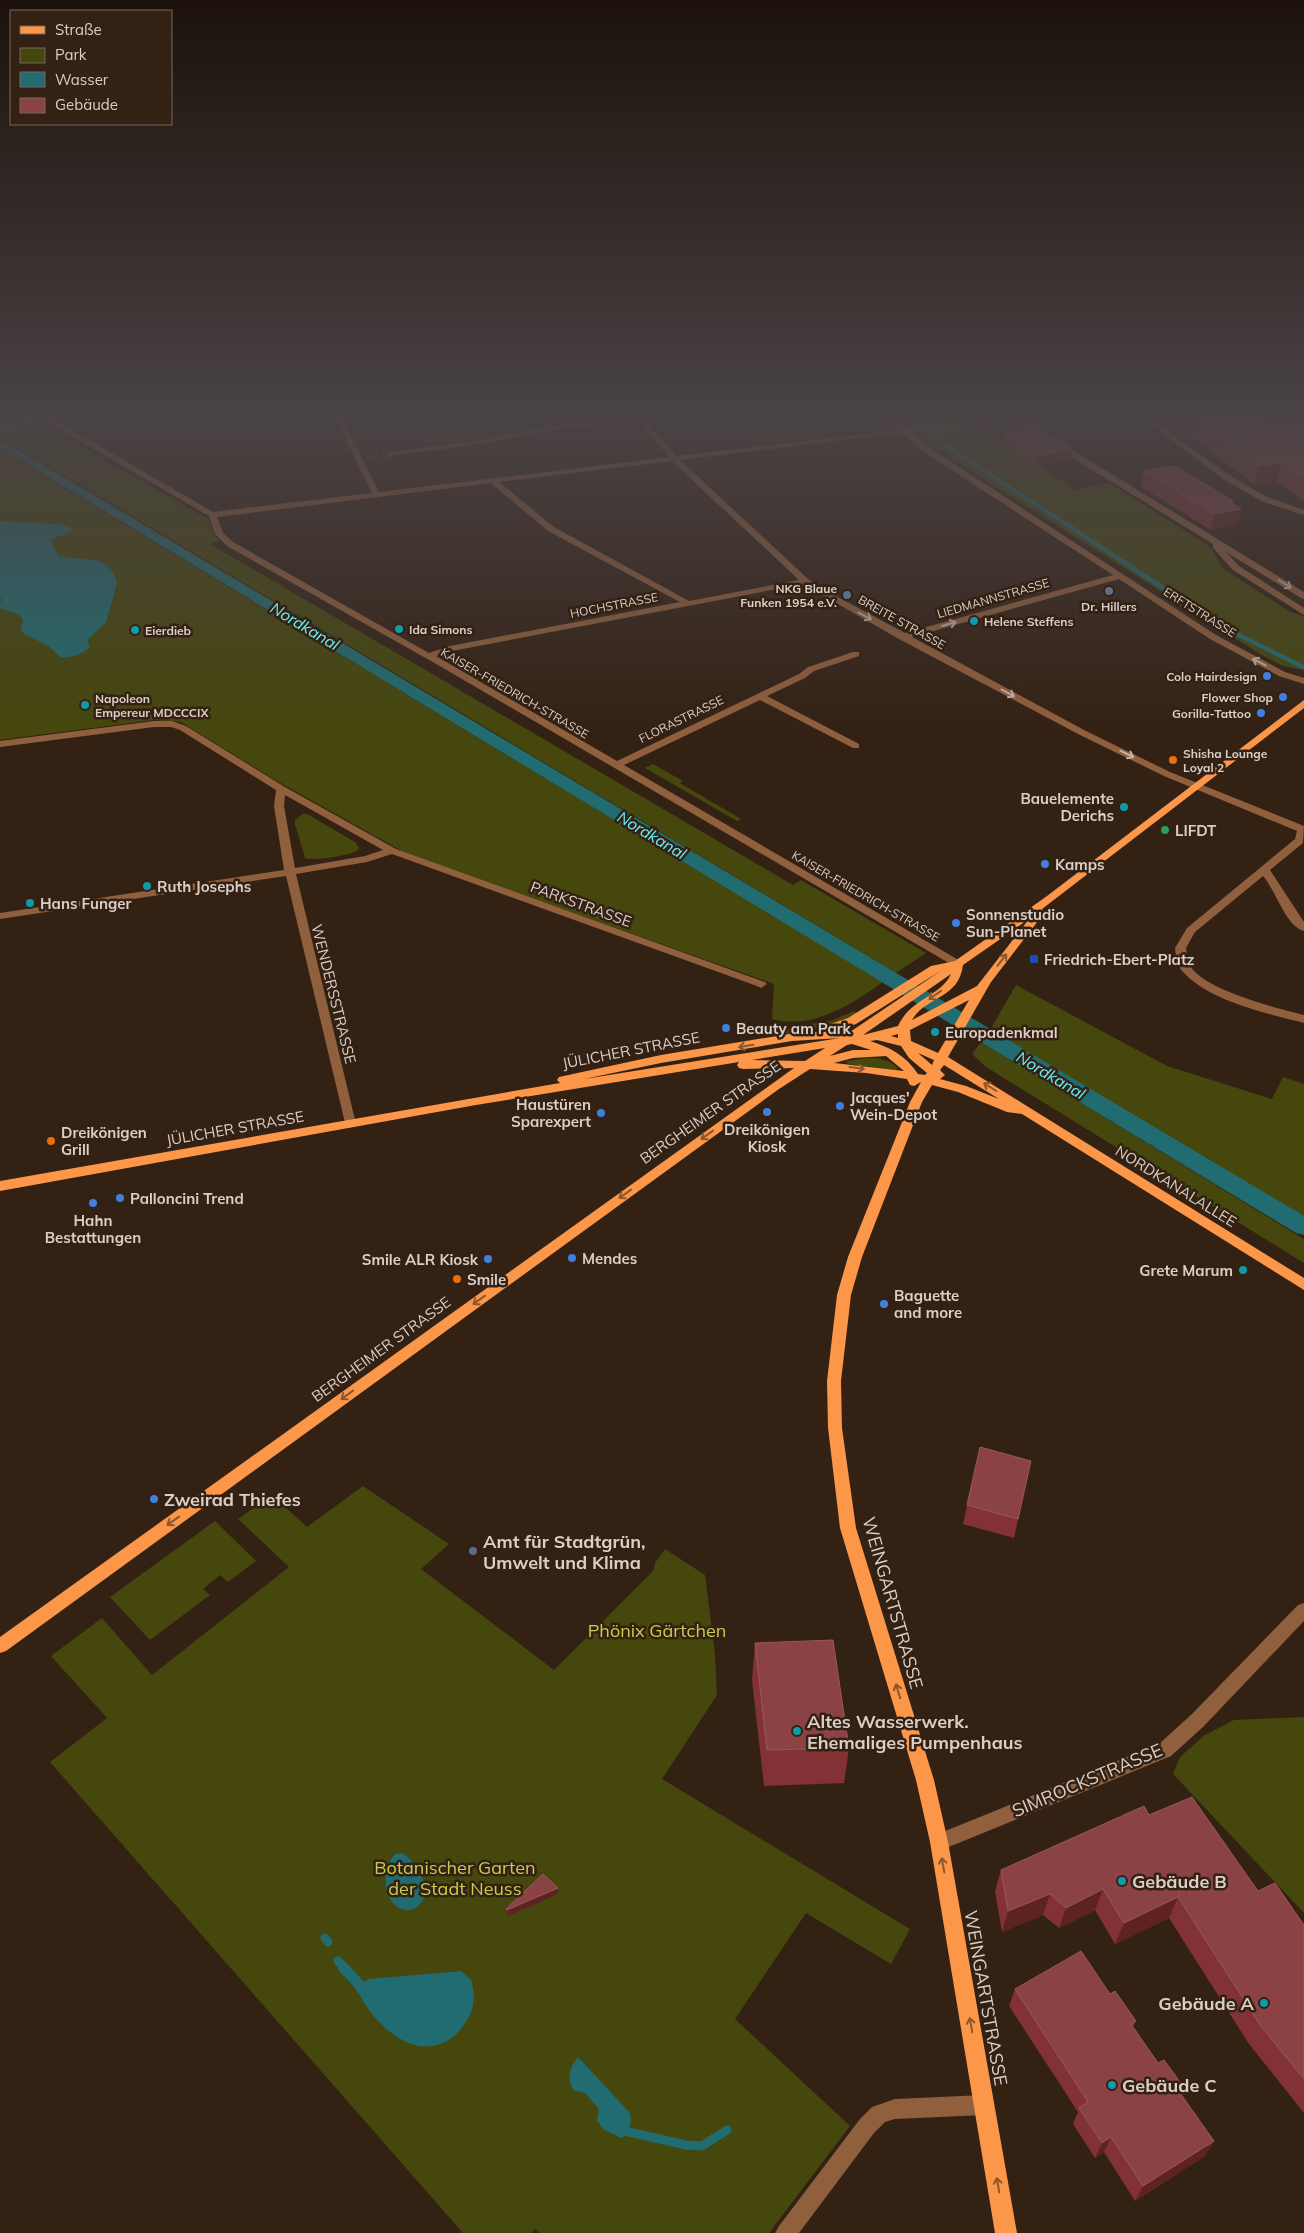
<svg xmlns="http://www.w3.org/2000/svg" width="1304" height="2233" font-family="Mulish,sans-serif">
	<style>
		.green { fill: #45470d }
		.water { fill: #216c70 }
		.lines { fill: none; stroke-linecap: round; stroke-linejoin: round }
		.stream-far1 { stroke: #216c70; stroke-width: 4.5 }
		.stream { stroke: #216c70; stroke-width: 9 }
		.canal { fill: #216c70; fill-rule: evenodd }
		.minor-tunnel { stroke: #4c3b2f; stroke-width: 8; stroke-dasharray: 8 4.5; stroke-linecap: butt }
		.minor { fill: #905f3d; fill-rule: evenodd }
		.major { fill: #fc9648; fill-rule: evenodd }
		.wall { fill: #823134 }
		.shaded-wall { fill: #5e2321 }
		.building { fill: #8b4244; stroke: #985858 }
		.oneway { stroke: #c8b2a4 }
		.oneway2 { stroke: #8d562b }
		.service-dot { fill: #5c6f8a; stroke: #332114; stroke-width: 2 }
		.culture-dot { fill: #0f9aa8; stroke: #332114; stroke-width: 2 }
		.shop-dot { fill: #3f7fe0; stroke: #332114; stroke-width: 2 }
		.food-dot { fill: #e8710a; stroke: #332114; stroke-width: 2 }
		.leisure-dot { fill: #2e9e5b; stroke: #332114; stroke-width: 2 }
		.transit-dot { fill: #1a4fb4; stroke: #332114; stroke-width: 2 }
		.labels { text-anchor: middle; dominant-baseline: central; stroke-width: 5; stroke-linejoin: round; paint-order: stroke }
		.far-poi-label { font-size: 12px; font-weight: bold; fill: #dbcec6; stroke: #332114; text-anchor: start }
		.far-street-label { font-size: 12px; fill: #dbcec6; stroke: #332114 }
		.poi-label { font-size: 15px; font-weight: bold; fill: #dbcec6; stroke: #332114; text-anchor: start }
		.street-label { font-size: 15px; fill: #dbcec6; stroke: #332114 }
		.water-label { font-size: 16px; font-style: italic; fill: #68f1f8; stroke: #332114 }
		.near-poi-label { font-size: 18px; font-weight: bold; fill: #dbcec6; stroke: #332114; text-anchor: start }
		.near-street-label { font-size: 18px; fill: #dbcec6; stroke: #332114 }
		.near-park-label { font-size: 18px; fill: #c9cd4d; stroke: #332114 }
	</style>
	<rect width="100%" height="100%" fill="#332114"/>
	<!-- green -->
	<g class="green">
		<polygon points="0,418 31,418 208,519 215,536 219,541 210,544 793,885 801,880 926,953 896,973 0,437"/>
		<polygon points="903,418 959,418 1013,450 1017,449 1028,459 1076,490 1109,483 1206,544 1213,551 1222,568 1290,612 1304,616 1304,670 1283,666 1260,654 952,459 922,438"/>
		<path d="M0,449L883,982C851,1005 812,1030 772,1019L774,984L407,854L275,780L181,722L154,720L0,740Z"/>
		<polygon points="653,764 683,781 680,783 741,819 737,821 645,768"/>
		<path d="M303,814H307L355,842L359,847L358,850C350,856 314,861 305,858L295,824V820Z"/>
		<polygon points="1016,985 1167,1066 1272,1099 1283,1077 1304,1084 1304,1218 990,1030"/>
		<polygon points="854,1011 858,1014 826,1026 775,1036 774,1031 833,1020"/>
		<polygon points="981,1042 1304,1239 1304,1263 986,1067 972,1054"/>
		<path d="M866,1058C879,1058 889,1059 898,1068L896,1070L848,1064L846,1061Z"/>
		<polygon points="363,1486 449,1544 421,1569 554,1670 654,1570 655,1563 665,1549 705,1575 715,1655 717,1695 662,1779 910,1929 891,1964 806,1913 735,2019 850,2126 769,2233 539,2233 535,2229 531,2233 463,2233 50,1762 107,1718 51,1656 102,1618 152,1675 289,1567 238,1519 272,1495 307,1527"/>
		<polygon points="215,1521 256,1561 228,1582 220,1575 203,1589 210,1595 150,1640 110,1597"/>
		<polygon points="1304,1717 1304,1913 1173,1774 1180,1757 1205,1735 1234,1720"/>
	</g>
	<!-- water -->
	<g class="water">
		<path d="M0,521L58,524L72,528L71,532L50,539L58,556L99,561C108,564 116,574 117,583L106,623L87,640L90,647C81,655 71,658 60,657L49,646L24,634L21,630L23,620L19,615L0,608V602L3,600L0,598Z"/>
		<path d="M402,1853C410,1858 413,1862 418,1870C444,1909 393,1928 386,1887C385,1875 386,1863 395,1854Z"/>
		<path d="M345,1961L364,1982L369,1979L461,1971L471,1980C477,2002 473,2015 458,2032C451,2040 443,2044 432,2046C402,2051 371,2018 359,1994C354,1985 343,1976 337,1968Z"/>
		<path d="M578,2057L630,2113L631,2123L627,2135L621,2138L603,2129L597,2120L599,2109L585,2093L573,2090C567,2077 569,2068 578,2057Z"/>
	</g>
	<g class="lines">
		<!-- stream-far1 -->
		<polyline class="stream-far1" points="916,418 944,444 1221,626 1303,667"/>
		<!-- stream -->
		<g class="stream">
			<polyline points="325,1938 328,1942"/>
			<polyline points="338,1961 341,1964"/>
			<polyline points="629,2132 686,2145 702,2146 727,2130"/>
		</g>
		<!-- canal -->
		<polygon class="canal" points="0,439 1304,1216 1304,1235 1296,1233 0,448"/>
		<!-- minor-tunnel -->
		<polyline class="minor-tunnel" points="370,456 391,454"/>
		<!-- minor -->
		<g class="minor">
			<path d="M37,418H85L82,420H55L213,512L372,493L335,418H342L379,492L669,457L640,422L565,428L473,445L391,456L387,454L391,452L473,441L565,424L643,418L676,456L898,430L888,418H895L905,429L997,418H1014L1011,420L910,432L936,452L1216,635L1285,672L1304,678V684L1279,676L1210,639L1119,579L912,637L1086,731L1170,772L1304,826L1303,843L1270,870L1304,922V931C1286,927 1275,889 1263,876L1195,932L1186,948C1187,953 1187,960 1189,964C1202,990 1277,1008 1304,1015V1023C1266,1013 1203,1000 1179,967C1176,962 1176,954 1175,948L1187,928L1295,839L1297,831L1164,776L1080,735L899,639L803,584L452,651L436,656L617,761L799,674L808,667L853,652H859V656L814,671L805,678L767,696L859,744V748H853L760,700L624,765L962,962L964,964L962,966H954L438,665L227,546L215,534L209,516L44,420L0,431V427ZM902,433L930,456L1113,575L905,633L819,587L808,579L680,460ZM672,461L799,580L689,601L554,527L499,482ZM491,483L548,531L680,602L450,646L429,653L233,542L223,533L217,517Z"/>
			<polygon points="1015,418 1023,418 1043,432 1304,592 1304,599 1301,598 1226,552 1239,566 1304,608 1304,615 1233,570 1213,548 1213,544 1037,436"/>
			<polygon points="1142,418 1150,418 1229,475 1267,497 1304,510 1304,515 1261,501 1223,479"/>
			<path d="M154,721H172L186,726L285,787L396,849L765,982L767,984L761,988L757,986L392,854L367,862L296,874L356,1124L350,1128L346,1127L286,876L0,919V913L284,870L274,806L276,790L180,730L171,727H154L0,747V741ZM285,795L383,850L365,856L295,868L284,806Z"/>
			<polygon points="1304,1603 1304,1621 1204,1726 1171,1756 939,1851 933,1848 930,1842 933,1836 1159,1744 1192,1714 1298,1605"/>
			<polygon points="984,2095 991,2098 994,2105 991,2112 984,2115 895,2119 885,2122 874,2133 799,2233 775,2233 779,2226 860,2119 872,2107 895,2099"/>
		</g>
		<!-- major -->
		<path class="major" d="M1304,700V708L1042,909L1045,912L991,982L948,1057L1304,1278V1290L1022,1114L1007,1112L958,1092L932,1085L922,1102L862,1257L851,1295L841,1381L842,1428L856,1528L934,1780L948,1842L1017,2233H995L930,1842L916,1780L840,1528L828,1428L827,1381L837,1295L848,1257L910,1102L921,1082L914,1086L910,1085L907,1079L866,1073L810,1069L779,1089L6,1651L0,1653V1637L794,1068L743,1069L739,1068L737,1065L739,1062L476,1105L0,1191V1181L560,1083L557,1080L559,1077L661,1055L801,1032H821L822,1027L848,1018L931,966L955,961L1047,896ZM1029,919L977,986L912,1020C926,996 959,999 963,965ZM942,970L847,1034L845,1031H836L856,1024ZM951,974C940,997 911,998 898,1026L863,1035ZM969,1000L938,1053L911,1041L910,1030ZM898,1034V1038L891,1036ZM840,1038L584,1079L661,1063L792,1041ZM877,1040L901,1046L909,1058L927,1073L925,1075L918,1074C906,1056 890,1047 870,1041ZM852,1044L871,1050H853L830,1056L847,1045ZM825,1048L805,1061L752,1060ZM918,1053L934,1060L932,1065ZM886,1056L904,1071L834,1063L853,1058ZM944,1065L999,1099L966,1086L940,1079L945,1075L940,1070Z"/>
	</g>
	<!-- wall -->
	<g class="wall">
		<polygon points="1181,418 1264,418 1272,423 1304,421 1304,501 1276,482 1255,485 1179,427"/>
		<polygon points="1005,433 1072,449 1071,459 1037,465 1003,443"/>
		<polygon points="1144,471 1233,501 1232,503 1237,525 1211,530 1141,487"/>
		<polygon points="1031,1461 1014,1538 963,1524 967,1505"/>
		<polygon points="755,1643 849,1748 844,1783 764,1786 752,1680"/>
		<polygon points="1149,1815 1258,1891 1304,1925 1304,2113 1249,2044 1169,1918 1115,1944 1095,1910 1059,1928 1043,1915 1002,1932 995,1891 1001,1870"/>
		<polygon points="1015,1989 1110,1994 1136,2021 1133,2027 1158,2063 1185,2090 1182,2096 1214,2141 1205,2156 1135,2201 1104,2152 1095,2158 1073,2124 1078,2112 1009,2006"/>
	</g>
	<!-- shaded-wall -->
	<g class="shaded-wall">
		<polygon points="1072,449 1071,459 1037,465 1039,455"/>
		<polygon points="1281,462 1276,482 1255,485 1259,466"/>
		<polygon points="1233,501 1231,511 1241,509 1237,525 1211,530 1214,514 1230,502"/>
		<polygon points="558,1888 558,1894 508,1916 507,1910"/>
		<polygon points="1103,1889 1095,1910 1059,1928 1066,1908"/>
		<polygon points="1050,1894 1043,1915 1002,1932 1008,1911"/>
		<polygon points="1178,1897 1169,1918 1115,1944 1124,1923"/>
		<polygon points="1111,2137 1104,2152 1095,2158 1102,2143"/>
		<polygon points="1214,2141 1205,2156 1135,2201 1143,2186"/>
	</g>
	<!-- building -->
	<g class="building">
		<polygon points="1195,418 1264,418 1272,423 1304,421 1304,478 1281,462 1259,466"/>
		<polygon points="1037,427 1072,449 1039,455 1005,433"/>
		<polygon points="1175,466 1233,501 1230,502 1241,509 1214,514 1144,471"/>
		<polygon points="980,1447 1031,1461 1018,1519 967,1505"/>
		<polygon points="833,1640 849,1748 767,1750 755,1643"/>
		<polygon points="1192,1797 1258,1891 1275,1883 1304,1925 1304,2079 1260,2025 1178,1897 1124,1923 1103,1889 1066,1908 1050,1894 1008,1911 1001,1870 1144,1806 1149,1815"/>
		<polygon points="543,1874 558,1888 507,1910 506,1909"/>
		<polygon points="1081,1951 1110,1994 1115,1991 1136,2021 1131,2024 1158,2063 1164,2060 1175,2075 1185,2090 1180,2093 1214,2141 1143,2186 1111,2137 1102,2143 1079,2108 1088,2102 1015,1989"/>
	</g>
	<!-- one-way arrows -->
	<defs><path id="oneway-shaft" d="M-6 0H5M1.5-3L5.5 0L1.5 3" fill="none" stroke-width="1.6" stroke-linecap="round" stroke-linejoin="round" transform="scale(1.25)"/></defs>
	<g class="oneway">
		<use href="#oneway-shaft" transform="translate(1285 584) rotate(32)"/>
		<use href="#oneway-shaft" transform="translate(865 616) rotate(29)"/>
		<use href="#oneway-shaft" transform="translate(949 624) rotate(-16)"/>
		<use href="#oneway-shaft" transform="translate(1259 662) rotate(-153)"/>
		<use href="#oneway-shaft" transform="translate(1008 693) rotate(28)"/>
		<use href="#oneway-shaft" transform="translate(1127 754) rotate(26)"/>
	</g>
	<g class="oneway2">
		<use href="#oneway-shaft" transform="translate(1002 960) rotate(-52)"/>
		<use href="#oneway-shaft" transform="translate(935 995) rotate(145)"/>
		<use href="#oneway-shaft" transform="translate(746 1046) rotate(171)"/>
		<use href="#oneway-shaft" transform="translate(857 1068) rotate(7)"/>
		<use href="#oneway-shaft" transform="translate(990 1087) rotate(-148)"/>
		<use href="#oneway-shaft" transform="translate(707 1135) rotate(144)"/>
		<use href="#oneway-shaft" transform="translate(625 1194) rotate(144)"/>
		<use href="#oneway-shaft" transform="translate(479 1300) rotate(144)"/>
		<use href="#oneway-shaft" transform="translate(347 1395) rotate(144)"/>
		<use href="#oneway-shaft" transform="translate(173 1521) rotate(144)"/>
		<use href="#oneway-shaft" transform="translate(898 1691) rotate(-107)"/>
		<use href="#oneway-shaft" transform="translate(943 1865) rotate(-100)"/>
		<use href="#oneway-shaft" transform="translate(971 2025) rotate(-100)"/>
		<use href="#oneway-shaft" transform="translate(998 2185) rotate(-100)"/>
	</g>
	<!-- sky -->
	<linearGradient id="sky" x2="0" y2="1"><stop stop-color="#1c120b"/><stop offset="0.57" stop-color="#4a4345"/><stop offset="1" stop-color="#4a4345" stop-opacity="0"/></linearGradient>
	<rect width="1304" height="730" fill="url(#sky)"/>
	<!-- markers -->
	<g class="service-dot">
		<circle cx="1109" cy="591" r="5"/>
		<circle cx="847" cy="595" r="5"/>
		<circle cx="473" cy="1551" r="5"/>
	</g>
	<g class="culture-dot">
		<circle cx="974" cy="621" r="5"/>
		<circle cx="399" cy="629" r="5"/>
		<circle cx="135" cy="630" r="5"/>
		<circle cx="85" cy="705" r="5"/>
		<circle cx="1124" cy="807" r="5"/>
		<circle cx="147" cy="886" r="5"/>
		<circle cx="30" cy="903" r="5"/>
		<circle cx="935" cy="1032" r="5"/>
		<circle cx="1243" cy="1270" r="5"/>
		<circle cx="797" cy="1731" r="5"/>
		<circle cx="1122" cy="1881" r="5"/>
		<circle cx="1264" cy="2003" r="5"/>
		<circle cx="1112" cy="2085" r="5"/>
	</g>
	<g class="shop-dot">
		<circle cx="1267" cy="676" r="5"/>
		<circle cx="1283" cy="697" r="5"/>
		<circle cx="1261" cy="713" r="5"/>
		<circle cx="1045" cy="864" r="5"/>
		<circle cx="956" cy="923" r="5"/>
		<circle cx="726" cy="1028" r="5"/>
		<circle cx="840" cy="1106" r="5"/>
		<circle cx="767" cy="1112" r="5"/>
		<circle cx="601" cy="1113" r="5"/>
		<circle cx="120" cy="1198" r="5"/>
		<circle cx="93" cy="1203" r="5"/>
		<circle cx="572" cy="1258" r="5"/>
		<circle cx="488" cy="1259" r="5"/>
		<circle cx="884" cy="1304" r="5"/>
		<circle cx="154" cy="1499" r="5"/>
	</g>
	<g class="food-dot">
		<circle cx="1173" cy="760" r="5"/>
		<circle cx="51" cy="1141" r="5"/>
		<circle cx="457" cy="1279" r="5"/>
	</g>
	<circle class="leisure-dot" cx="1165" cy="830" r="5"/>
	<rect class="transit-dot" x="1029" y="954" width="10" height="10" rx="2.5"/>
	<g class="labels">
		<!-- far-poi labels -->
		<g class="far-poi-label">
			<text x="837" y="588" text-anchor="end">NKG Blaue<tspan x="837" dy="14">Funken 1954 e.V.</tspan></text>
			<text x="1109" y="606" text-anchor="middle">Dr. Hillers</text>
			<text x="984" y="621">Helene Steffens</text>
			<text x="409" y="629">Ida Simons</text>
			<text x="145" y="630">Eierdieb</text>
			<text x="1257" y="676" text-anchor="end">Colo Hairdesign</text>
			<text x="1273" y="697" text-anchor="end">Flower Shop</text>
			<text x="95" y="698">Napoleon<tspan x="95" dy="14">Empereur MDCCCIX</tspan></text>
			<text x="1251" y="713" text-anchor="end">Gorilla-Tattoo</text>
			<text x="1183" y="753">Shisha Lounge<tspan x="1183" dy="14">Loyal 2</tspan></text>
		</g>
		<!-- far-street labels -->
		<g class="far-street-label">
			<text transform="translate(993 598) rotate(-16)">LIEDMANNSTRASSE</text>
			<text transform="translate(614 605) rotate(-11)">HOCHSTRASSE</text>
			<text transform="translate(1200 612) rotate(32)">ERFTSTRASSE</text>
			<text transform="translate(902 622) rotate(29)">BREITE STRASSE</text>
			<text transform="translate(515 693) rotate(30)">KAISER-FRIEDRICH-STRASSE</text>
			<text transform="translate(681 719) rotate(-26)">FLORASTRASSE</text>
			<text transform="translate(866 896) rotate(30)">KAISER-FRIEDRICH-STRASSE</text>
		</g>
		<!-- poi labels -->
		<g class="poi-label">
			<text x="1114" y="798" text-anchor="end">Bauelemente<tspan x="1114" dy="17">Derichs</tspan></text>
			<text x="1175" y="830">LIFDT</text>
			<text x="1055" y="864">Kamps</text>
			<text x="157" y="886">Ruth Josephs</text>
			<text x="40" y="903">Hans Funger</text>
			<text x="966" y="914">Sonnenstudio<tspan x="966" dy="17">Sun-Planet</tspan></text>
			<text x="1044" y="959">Friedrich-Ebert-Platz</text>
			<text x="736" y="1028">Beauty am Park</text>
			<text x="945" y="1032">Europadenkmal</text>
			<text x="850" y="1097">Jacques'<tspan x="850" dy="17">Wein-Depot</tspan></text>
			<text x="591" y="1104" text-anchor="end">Haustüren<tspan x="591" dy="17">Sparexpert</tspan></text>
			<text x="767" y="1129" text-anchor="middle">Dreikönigen<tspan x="767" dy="17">Kiosk</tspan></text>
			<text x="61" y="1132">Dreikönigen<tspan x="61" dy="17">Grill</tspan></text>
			<text x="130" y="1198">Palloncini Trend</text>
			<text x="93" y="1220" text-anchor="middle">Hahn<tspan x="93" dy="17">Bestattungen</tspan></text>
			<text x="582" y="1258">Mendes</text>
			<text x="478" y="1259" text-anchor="end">Smile ALR Kiosk</text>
			<text x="1233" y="1270" text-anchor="end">Grete Marum</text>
			<text x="467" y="1279">Smile</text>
			<text x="894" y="1295">Baguette<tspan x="894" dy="17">and more</tspan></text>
		</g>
		<!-- street labels -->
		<g class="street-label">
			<text transform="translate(581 904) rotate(20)">PARKSTRASSE</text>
			<text transform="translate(334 994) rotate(76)">WENDERSSTRASSE</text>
			<text transform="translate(631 1050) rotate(-11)">JÜLICHER STRASSE</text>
			<text transform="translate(710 1112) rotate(-35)">BERGHEIMER STRASSE</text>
			<text transform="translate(235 1128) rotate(-10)">JÜLICHER STRASSE</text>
			<text transform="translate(1176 1186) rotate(32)">NORDKANALALLEE</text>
			<text transform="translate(381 1349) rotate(-36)">BERGHEIMER STRASSE</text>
		</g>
		<!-- water labels -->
		<g class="water-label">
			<text transform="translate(305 626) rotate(31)">Nordkanal</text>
			<text transform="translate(652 835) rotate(31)">Nordkanal</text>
			<text transform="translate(1051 1075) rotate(31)">Nordkanal</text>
		</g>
		<!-- near-poi labels -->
		<g class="near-poi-label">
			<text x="164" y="1499">Zweirad Thiefes</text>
			<text x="483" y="1541">Amt für Stadtgrün,<tspan x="483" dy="21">Umwelt und Klima</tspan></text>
			<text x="807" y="1721">Altes Wasserwerk.<tspan x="807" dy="21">Ehemaliges Pumpenhaus</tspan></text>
			<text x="1132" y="1881">Gebäude B</text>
			<text x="1254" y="2003" text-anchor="end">Gebäude A</text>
			<text x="1122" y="2085">Gebäude C</text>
		</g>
		<!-- near-street labels -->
		<g class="near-street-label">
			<text transform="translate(893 1603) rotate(74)">WEINGARTSTRASSE</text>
			<text transform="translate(1087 1780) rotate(-23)">SIMROCKSTRASSE</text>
			<text transform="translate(986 1998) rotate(80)">WEINGARTSTRASSE</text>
		</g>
		<!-- near-park labels -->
		<g class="near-park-label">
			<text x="657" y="1630">Phönix Gärtchen</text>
			<text x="455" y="1867">Botanischer Garten<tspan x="455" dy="21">der Stadt Neuss</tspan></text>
		</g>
	</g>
	<!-- legend -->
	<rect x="10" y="10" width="162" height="115" fill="#332114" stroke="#76665b"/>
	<rect x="20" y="26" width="25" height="8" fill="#fc9648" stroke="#76665b"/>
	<text x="55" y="35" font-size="15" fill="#dbcec6">Straße</text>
	<rect x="20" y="48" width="25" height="15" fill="#45470d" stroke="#76665b"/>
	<text x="55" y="60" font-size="15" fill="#dbcec6">Park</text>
	<rect x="20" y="72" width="25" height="15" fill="#216c70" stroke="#76665b"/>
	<text x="55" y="85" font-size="15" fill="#dbcec6">Wasser</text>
	<rect x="20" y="98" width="25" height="15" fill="#8b4244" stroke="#76665b"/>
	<text x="55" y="110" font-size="15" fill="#dbcec6">Gebäude</text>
</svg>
